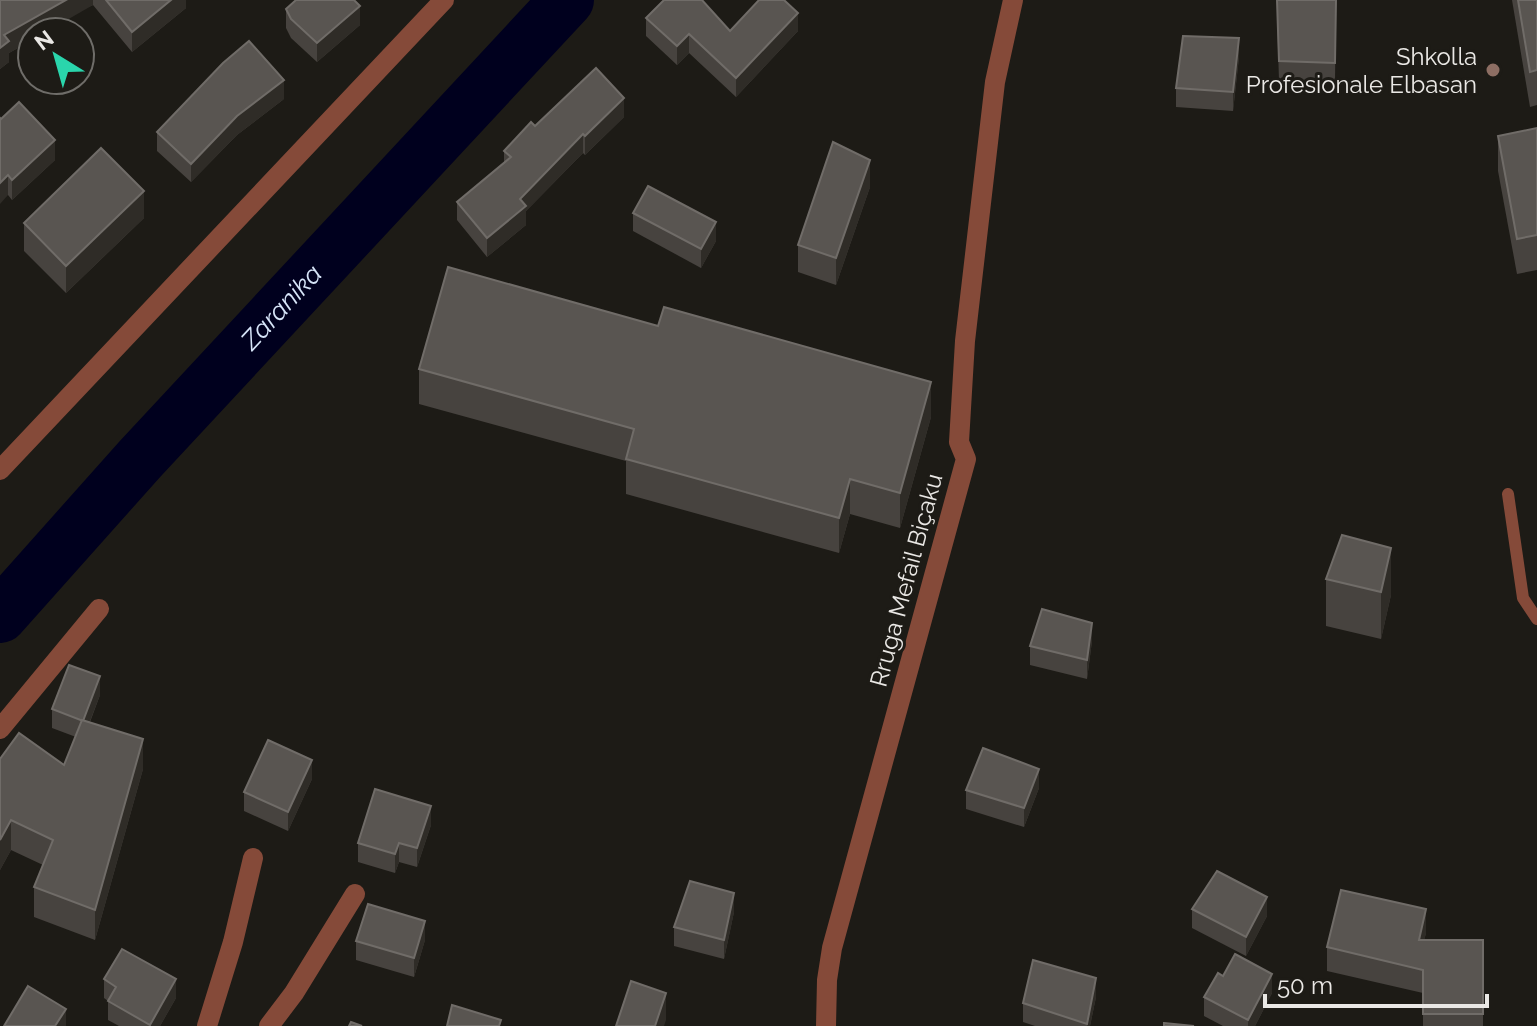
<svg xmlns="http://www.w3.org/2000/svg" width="1537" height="1026" font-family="Raleway,sans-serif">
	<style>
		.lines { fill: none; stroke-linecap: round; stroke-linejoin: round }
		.river { stroke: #00001e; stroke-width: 54 }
		.lane { stroke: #854a39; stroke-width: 12 }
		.street { stroke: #854a39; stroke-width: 20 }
		.wall { fill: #47433f }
		.shaded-wall { fill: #2f2c27 }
		.building { fill: #595551; stroke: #706c68; stroke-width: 2 }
		.education-dot { fill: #8d6e63; stroke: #1d1b16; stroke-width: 3 }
		.labels { text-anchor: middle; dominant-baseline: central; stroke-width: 6; stroke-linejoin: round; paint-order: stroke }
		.poi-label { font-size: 24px; fill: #eae8e5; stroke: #1d1b16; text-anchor: end }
		.street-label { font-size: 24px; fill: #eae8e5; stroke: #1d1b16 }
		.water-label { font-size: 26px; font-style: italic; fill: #d7e5f9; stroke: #1d1b16 }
	</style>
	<rect width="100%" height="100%" fill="#1d1b16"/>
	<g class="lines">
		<!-- river -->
		<path class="river" id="s1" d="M0,616L140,459L567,0"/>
		<!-- lane -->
		<polyline class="lane" points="1508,494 1523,598 1537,619"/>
		<!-- street -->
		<g class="street">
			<polyline points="0,470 444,0"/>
			<polyline points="0,729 99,609"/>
			<polyline points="207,1026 233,942 253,858"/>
			<polyline points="269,1026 294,993 355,894"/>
			<polyline points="826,1026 827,980 832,948 966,459 959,442 965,341 995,82 1013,0"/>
		</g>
	</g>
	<!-- wall -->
	<g class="wall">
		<polygon points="0,0 186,0 186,8 132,52 93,5 32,32 32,40 9,53 9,62 0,69"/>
		<polygon points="1336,0 1335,81 1279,80 1277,18"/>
		<polygon points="1512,0 1537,0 1537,105 1530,107"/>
		<polygon points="286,9 360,25 317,62 291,38 286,28"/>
		<polygon points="646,18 730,31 798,31 736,97 689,53 677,65 646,36"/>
		<polygon points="1239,57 1233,111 1176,107 1176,88"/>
		<polygon points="284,99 237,135 191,182 157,151 157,132"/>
		<polygon points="624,117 585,155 583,153 526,211 526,225 487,257 457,220 457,202 504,163 504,151 535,126"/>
		<polygon points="0,118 55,160 12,200 8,195"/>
		<polygon points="1537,128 1537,270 1517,274 1498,171 1498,136"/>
		<polygon points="870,187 836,285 798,272 798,245"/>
		<polygon points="633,213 716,241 701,268 633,231"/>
		<polygon points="144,218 66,293 24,251 24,223"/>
		<polygon points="419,369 931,417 900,528 850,514 839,553 626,494 626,461 419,404"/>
		<polygon points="1342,535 1391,595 1381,639 1326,626 1326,579"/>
		<polygon points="1092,641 1087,679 1030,665 1030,646"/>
		<polygon points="100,695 90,722 143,769 95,940 34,917 34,887 43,865 11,850 0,870 0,759 64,765 76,737 52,728 52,709"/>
		<polygon points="312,779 288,831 244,811 244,792"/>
		<polygon points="1039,788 1024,827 966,809 966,790"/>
		<polygon points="431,825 417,867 399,862 395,873 358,862 358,843"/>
		<polygon points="1192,909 1267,916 1246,956 1192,928"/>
		<polygon points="734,912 724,959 674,946 674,927"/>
		<polygon points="1426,933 1424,940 1483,940 1483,1026 1423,1026 1423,993 1327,971 1327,947"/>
		<polygon points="425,940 414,977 356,960 356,941"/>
		<polygon points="1223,976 1272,993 1255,1026 1223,1026 1204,1016 1204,997"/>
		<polygon points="104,979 176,998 160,1026 119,1026 108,1020 108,1001 104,998"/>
		<polygon points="1096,997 1090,1026 1035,1026 1023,1022 1023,1003"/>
	</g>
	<!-- shaded-wall -->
	<g class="shaded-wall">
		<polygon points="66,0 93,0 93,5 46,32 32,32 32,40 9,53 9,62 0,69 0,48 4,35"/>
		<polygon points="171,0 186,0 186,8 132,52 132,32"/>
		<polygon points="360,6 360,25 317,62 317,43"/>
		<polygon points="798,13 798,31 736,97 736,78"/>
		<polygon points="689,34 689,53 677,65 677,46"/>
		<polygon points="1239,38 1239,57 1233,111 1233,92"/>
		<polygon points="284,80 284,99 237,135 191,182 191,164 237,116"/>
		<polygon points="624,98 624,117 585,155 585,136"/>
		<polygon points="583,134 583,153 526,211 526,225 487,257 487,238 520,199"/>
		<polygon points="55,140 55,160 12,200 12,180"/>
		<polygon points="870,160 870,187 836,285 836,258"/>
		<polygon points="8,175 8,195 0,204 0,183"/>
		<polygon points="144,191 144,218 66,293 66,266"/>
		<polygon points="716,222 716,241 701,268 701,249"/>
		<polygon points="931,382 931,417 900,528 900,493"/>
		<polygon points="850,479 850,514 839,553 839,518"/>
		<polygon points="1391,548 1391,595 1381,639 1381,592"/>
		<polygon points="1092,623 1092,641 1087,679 1087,660"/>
		<polygon points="100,676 100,695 83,739 83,721"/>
		<polygon points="143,739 143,769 95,940 95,910"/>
		<polygon points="312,760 312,779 288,831 288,812"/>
		<polygon points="1039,769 1039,788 1024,827 1024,808"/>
		<polygon points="431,806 431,825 417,867 417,848"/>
		<polygon points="11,820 11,850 0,870 0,840"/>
		<polygon points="399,843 399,862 395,873 395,854"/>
		<polygon points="734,893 734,912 724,959 724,940"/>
		<polygon points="1267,897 1267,916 1246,956 1246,937"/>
		<polygon points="1426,909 1426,933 1419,963 1419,940"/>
		<polygon points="425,921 425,940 414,977 414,958"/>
		<polygon points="1272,974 1272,993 1255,1026 1248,1026 1248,1020"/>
		<polygon points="1096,978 1096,997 1090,1026 1087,1026"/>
		<polygon points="176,979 176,998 160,1026 150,1026"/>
		<polygon points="666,993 666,1020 664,1026 655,1026"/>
		<polygon points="66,1009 66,1026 55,1026"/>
	</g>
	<!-- building -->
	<g class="building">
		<polygon points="0,0 66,0 4,35 9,41 0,48"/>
		<polygon points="106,0 171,0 132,32"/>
		<polygon points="296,0 354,0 360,6 317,43 291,19 286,9"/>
		<polygon points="664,0 702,0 730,31 759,0 784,0 798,13 736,78 689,34 677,46 646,18"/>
		<polygon points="1277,0 1336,0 1335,63 1279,61"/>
		<polygon points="1518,0 1537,0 1537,70 1530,72"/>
		<polygon points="1183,36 1239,38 1233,92 1176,88"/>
		<polygon points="249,41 284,80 237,116 191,164 157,132 223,63"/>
		<polygon points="596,68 624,98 585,136 583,134 520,199 526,206 487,238 457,202 511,157 504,151 531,122 535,126"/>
		<polygon points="19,102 55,140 12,180 8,175 0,183 0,118 1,119"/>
		<polygon points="1537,128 1537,235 1517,239 1498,136"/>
		<polygon points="833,142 870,160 836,258 798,245"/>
		<polygon points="101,148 144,191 66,266 24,223"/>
		<polygon points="648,186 716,222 701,249 633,213"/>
		<polygon points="448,267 658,326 664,307 931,382 900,493 850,479 839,518 626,459 634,429 419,369"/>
		<polygon points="1342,535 1391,548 1381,592 1326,579"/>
		<polygon points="1042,609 1092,623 1087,660 1030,646"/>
		<polygon points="69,665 100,676 83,721 52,709"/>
		<polygon points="82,720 143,739 95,910 34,887 53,840 11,820 0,840 0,759 19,733 64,765"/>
		<polygon points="268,740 312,760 288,812 244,792"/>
		<polygon points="983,748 1039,769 1024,808 966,790"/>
		<polygon points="375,789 431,806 417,848 399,843 395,854 358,843"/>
		<polygon points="1217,871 1267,897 1246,937 1192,909"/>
		<polygon points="690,881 734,893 724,940 674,927"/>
		<polygon points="1341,890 1426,909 1419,940 1483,940 1483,1014 1423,1014 1423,970 1327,947"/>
		<polygon points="368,904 425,921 414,958 356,941"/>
		<polygon points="122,949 176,979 150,1025 108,1001 116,987 104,979"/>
		<polygon points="1235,954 1272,974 1248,1020 1204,997 1218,973 1223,976"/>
		<polygon points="1033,960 1096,978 1087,1024 1023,1003"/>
		<polygon points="631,981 666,993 655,1026 616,1026"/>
		<polygon points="28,986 66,1009 55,1026 4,1026"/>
		<polygon points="452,1005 501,1020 499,1026 447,1026"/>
		<polygon points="351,1022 362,1026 349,1026"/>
		<polygon points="1164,1023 1194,1026 1164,1026"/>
	</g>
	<!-- markers -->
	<circle class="education-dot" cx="1493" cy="70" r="8"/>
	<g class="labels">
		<!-- poi labels -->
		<g class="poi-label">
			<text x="1477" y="56">Shkolla<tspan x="1477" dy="28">Profesionale Elbasan</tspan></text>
		</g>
		<!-- street labels -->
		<g class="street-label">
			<text transform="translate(906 580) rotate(-75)">Rruga Mefail Biçaku</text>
		</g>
		<!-- water labels -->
		<g class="water-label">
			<text stroke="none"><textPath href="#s1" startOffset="418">Zaranika</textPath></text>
		</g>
	</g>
	<!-- north arrow -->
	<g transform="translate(56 56) rotate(323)"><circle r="38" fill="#1d1b16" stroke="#6f6d69" stroke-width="2"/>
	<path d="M0-6L14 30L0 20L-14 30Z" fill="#2ad5ac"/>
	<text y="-12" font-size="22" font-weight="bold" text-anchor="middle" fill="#eae8e5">N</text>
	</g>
	<!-- scale -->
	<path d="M1265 994v12h222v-12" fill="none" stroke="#eae8e5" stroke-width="4"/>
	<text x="1277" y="994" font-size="24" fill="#eae8e5" stroke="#1d1b16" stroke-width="6" paint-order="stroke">50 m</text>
</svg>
